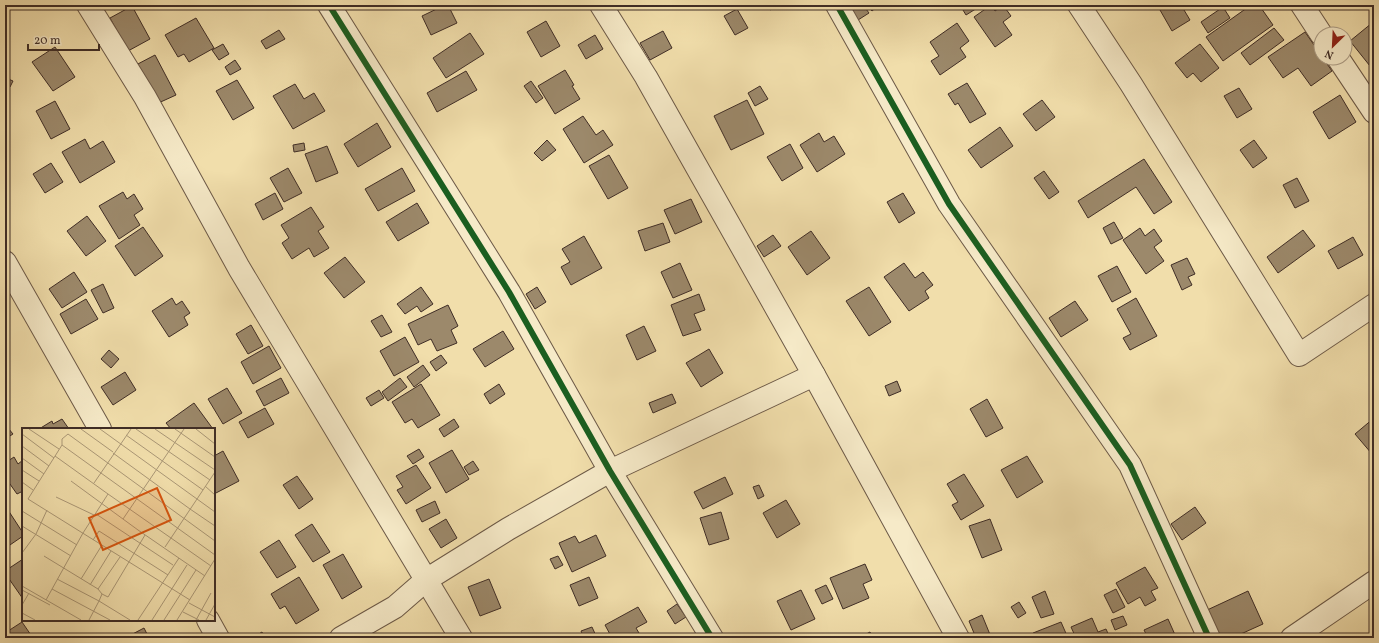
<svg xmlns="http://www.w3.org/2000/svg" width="1379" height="643" font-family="Vollkorn,serif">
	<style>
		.building { fill: #9c896b; stroke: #3f2d26 }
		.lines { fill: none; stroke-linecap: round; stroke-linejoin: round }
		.minor-casing { stroke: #6c5947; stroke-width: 24 }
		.minor { stroke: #f6eac8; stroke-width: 22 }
		.cycleway-casing { stroke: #f6eac8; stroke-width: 8 }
		.cycleway { stroke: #1b5e20; stroke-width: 6 }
		.inset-road { fill: none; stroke: #aa9776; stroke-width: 1 }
		.view { fill: #d7550f; fill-opacity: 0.15; stroke: #d7550f; stroke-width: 2 }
		.inset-edge { fill: none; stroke: #3f2d26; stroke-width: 2 }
	</style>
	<rect width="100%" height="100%" fill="#f1deab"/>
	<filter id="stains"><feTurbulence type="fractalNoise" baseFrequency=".005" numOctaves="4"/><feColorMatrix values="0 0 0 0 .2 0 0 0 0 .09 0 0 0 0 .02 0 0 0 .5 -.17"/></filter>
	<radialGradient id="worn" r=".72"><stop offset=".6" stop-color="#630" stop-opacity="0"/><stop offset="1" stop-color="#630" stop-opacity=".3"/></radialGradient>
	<!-- building -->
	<g class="building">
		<polygon points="445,5 448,5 457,23 431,35 422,16"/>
		<polygon points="766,5 778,5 770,10"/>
		<polygon points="847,5 863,5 869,13 858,20"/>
		<polygon points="866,5 879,5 872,11"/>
		<polygon points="960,5 982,5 966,15"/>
		<polygon points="991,5 995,11 1003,5 1011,16 1003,22 1012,35 995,47 974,17"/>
		<polygon points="1169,5 1181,5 1190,20 1172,31 1160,10"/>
		<polygon points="1251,5 1259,5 1273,25 1223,61 1206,37"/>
		<polygon points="132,6 150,39 128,51 110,18"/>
		<polygon points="1223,7 1230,18 1208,33 1201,22"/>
		<polygon points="737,9 748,28 735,35 724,16"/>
		<polygon points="196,18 214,48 189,62 184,54 178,57 165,35"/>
		<polygon points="546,21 560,46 541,57 527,32"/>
		<polygon points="957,23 969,41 960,48 966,57 940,75 931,61 939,56 930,42"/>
		<polygon points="1372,23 1374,26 1374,71 1350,41"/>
		<polygon points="1274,28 1284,40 1250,65 1241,53"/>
		<polygon points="279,30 285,39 266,49 261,41"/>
		<polygon points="663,31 672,48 650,60 640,43"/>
		<polygon points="1305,32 1321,55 1321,58 1323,58 1332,71 1311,86 1298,68 1283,78 1268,57"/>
		<polygon points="470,33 484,54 446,78 433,58"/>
		<polygon points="595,35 603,49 586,59 578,45"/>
		<polygon points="223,44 229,54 219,60 212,50"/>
		<polygon points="1200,44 1219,68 1201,82 1193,73 1187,78 1175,63"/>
		<polygon points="55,47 75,77 53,91 32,62"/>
		<polygon points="155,55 176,95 154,105 134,66"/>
		<polygon points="235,60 241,69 230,75 225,67"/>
		<polygon points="565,70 574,85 572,86 580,99 555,114 538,86"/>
		<polygon points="466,71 477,90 437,112 427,93"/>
		<polygon points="6,78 13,81 10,87 5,85"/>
		<polygon points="237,80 254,108 233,120 216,91"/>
		<polygon points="531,81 543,98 536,103 524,86"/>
		<polygon points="967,83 986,114 970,123 958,103 955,105 948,94"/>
		<polygon points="295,84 304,99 314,93 325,111 293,129 273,96"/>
		<polygon points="760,86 768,99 755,106 748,93"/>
		<polygon points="1239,88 1252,109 1237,118 1224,96"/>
		<polygon points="1340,95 1356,122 1329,139 1313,112"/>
		<polygon points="747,100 764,134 731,150 714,116"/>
		<polygon points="1042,100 1055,117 1036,131 1023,114"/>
		<polygon points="55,101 70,129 51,139 36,111"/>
		<polygon points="583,116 596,135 603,130 613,145 584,163 563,129"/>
		<polygon points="377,123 391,147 358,167 344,144"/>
		<polygon points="1000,127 1013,146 981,168 968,150"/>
		<polygon points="819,133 824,142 834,136 845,154 817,172 800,145"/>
		<polygon points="85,139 90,149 103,141 115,162 80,183 62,152"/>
		<polygon points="547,140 556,150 542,161 534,153"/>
		<polygon points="1254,140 1267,158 1253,168 1240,150"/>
		<polygon points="304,143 305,150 294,152 293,145"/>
		<polygon points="790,144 803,168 782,181 767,157"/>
		<polygon points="327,146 338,173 316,182 305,154"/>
		<polygon points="609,155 628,188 608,199 589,166"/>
		<polygon points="1144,159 1172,202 1154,214 1136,187 1088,218 1078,201"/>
		<polygon points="51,163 63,182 45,193 33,174"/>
		<polygon points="288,168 302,193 284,202 270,178"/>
		<polygon points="402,168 415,191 378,211 365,189"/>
		<polygon points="1044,171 1059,192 1049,199 1034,178"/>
		<polygon points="1297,178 1309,201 1295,208 1283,185"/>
		<polygon points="123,192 127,199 134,194 143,209 134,215 140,225 119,239 99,206"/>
		<polygon points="275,193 283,209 263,220 255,204"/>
		<polygon points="903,193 915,213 899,223 887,202"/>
		<polygon points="691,199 702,222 675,234 664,210"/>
		<polygon points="417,203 429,223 398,241 386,222"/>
		<polygon points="311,207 324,227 318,231 329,248 314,257 309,248 292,259 282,243 289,238 281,225"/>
		<polygon points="87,216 106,241 86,256 67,231"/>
		<polygon points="1114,222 1123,238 1111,244 1103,228"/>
		<polygon points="663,223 670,242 645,251 638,231"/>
		<polygon points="143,227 163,256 135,276 115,246"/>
		<polygon points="1140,228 1145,236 1154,229 1162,241 1154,247 1164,261 1146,274 1123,240"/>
		<polygon points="1303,230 1315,246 1278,273 1267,257"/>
		<polygon points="811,231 830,258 807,275 788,247"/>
		<polygon points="773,235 781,246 764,257 757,246"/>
		<polygon points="584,236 602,268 571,285 561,267 570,262 562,249"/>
		<polygon points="1353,237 1363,255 1338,269 1328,251"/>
		<polygon points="345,257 365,282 344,298 324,273"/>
		<polygon points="1187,258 1195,274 1188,277 1192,285 1182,290 1171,265"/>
		<polygon points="680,263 692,290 673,298 661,272"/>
		<polygon points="904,263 915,278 923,272 933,285 925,291 929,298 909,311 884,277"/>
		<polygon points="1117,266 1131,292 1112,302 1098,276"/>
		<polygon points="74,272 87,292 62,308 49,289"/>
		<polygon points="103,284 114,308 103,313 91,290"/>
		<polygon points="421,287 433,304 421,312 417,306 405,314 397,304"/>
		<polygon points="537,287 546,302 535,309 526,294"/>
		<polygon points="869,287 891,322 869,336 846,301"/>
		<polygon points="699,294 705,310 694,314 701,330 683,336 671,305"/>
		<polygon points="172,298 176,305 182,301 190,313 184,317 188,325 169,337 152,311"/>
		<polygon points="1136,298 1157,336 1130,350 1123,338 1131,334 1117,309"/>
		<polygon points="86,299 98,319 71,334 60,314"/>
		<polygon points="1075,301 1088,320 1061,337 1049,318"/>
		<polygon points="448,305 458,326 451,330 457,343 437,351 431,339 418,345 408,324"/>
		<polygon points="382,315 392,332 381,337 371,321"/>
		<polygon points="251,325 263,346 248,354 236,334"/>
		<polygon points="644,326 656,351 637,360 626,335"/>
		<polygon points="503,331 514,349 485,367 473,349"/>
		<polygon points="405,337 419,362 394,376 380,351"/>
		<polygon points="269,346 281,368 253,384 241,362"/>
		<polygon points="709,349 723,373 701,387 686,363"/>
		<polygon points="109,350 119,359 111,368 101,359"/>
		<polygon points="441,355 447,363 436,371 430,362"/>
		<polygon points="423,365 430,375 414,387 407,377"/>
		<polygon points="125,372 136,390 113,405 101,387"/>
		<polygon points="281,378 289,393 264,406 256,391"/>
		<polygon points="400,378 407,387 388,401 382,392"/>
		<polygon points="897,381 901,391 889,396 885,386"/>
		<polygon points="421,384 440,415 418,428 412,419 405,423 392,402"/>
		<polygon points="499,384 505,394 490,404 484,394"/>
		<polygon points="227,388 242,413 223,424 208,399"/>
		<polygon points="379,390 384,398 371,406 366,398"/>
		<polygon points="672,394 676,403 653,413 649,403"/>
		<polygon points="987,399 1003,428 986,437 970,409"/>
		<polygon points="194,403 213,429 171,429 166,423"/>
		<polygon points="265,408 274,424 248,438 239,422"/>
		<polygon points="1374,418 1374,453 1372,454 1355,434"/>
		<polygon points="62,419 69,429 39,429 52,421 53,424"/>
		<polygon points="454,419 459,427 444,437 439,429"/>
		<polygon points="8,428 13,434 5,439 5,430"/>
		<polygon points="419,449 424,457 413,464 407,456"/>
		<polygon points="452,450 469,479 446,493 429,463"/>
		<polygon points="223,451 239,481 214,494 214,456"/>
		<polygon points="1027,456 1043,482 1017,498 1001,470"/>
		<polygon points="14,457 18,464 23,460 23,491 17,494 5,477 5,463"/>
		<polygon points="473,461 479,470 469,475 464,467"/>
		<polygon points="416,465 431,488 406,504 397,490 403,487 396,476"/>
		<polygon points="964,474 984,506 961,520 952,505 958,502 947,484"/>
		<polygon points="297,476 313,499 299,509 283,485"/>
		<polygon points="725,477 733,494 703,509 694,492"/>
		<polygon points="759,485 764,496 758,499 753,487"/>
		<polygon points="786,500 800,524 777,538 763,513"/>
		<polygon points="435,501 440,513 422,522 416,510"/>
		<polygon points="1195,507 1206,523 1182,540 1171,524"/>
		<polygon points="8,510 23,533 23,536 7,547 5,544 5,512"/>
		<polygon points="721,512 729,539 709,545 700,518"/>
		<polygon points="446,519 457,538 441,548 429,529"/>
		<polygon points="990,519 1002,550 982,558 969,526"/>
		<polygon points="312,524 330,552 313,562 295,535"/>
		<polygon points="596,535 606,556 572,572 559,543 575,536 579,543"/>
		<polygon points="279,540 296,567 277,578 260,552"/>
		<polygon points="343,554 362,587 342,599 323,565"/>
		<polygon points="558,556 563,565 555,569 550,559"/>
		<polygon points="23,559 23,599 5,573 5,571"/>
		<polygon points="865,564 872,580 863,584 869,598 843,609 830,578"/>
		<polygon points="1145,567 1158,588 1151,591 1156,600 1145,606 1140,597 1128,604 1116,583"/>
		<polygon points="299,577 319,610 296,624 285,606 280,609 271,594"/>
		<polygon points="589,577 598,598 579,606 570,585"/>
		<polygon points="489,579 501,608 480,616 468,587"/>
		<polygon points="826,585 833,599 822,604 815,590"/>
		<polygon points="1116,589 1125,607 1113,613 1104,595"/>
		<polygon points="801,590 815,619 791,630 777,601"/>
		<polygon points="1045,591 1054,614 1041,618 1032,597"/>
		<polygon points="1248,591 1263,624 1232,638 1217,638 1205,611"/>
		<polygon points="1019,602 1026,613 1018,618 1011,607"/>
		<polygon points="677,604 686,617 675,624 667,611"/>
		<polygon points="638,607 647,622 636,628 642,638 612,638 605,625"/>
		<polygon points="982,615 991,637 990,638 976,638 969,621"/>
		<polygon points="1123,616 1127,625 1115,630 1111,620"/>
		<polygon points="1092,618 1098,632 1106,629 1110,638 1076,638 1071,627"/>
		<polygon points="1168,619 1176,637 1148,638 1144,630"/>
		<polygon points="22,622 33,638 6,638 5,633"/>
		<polygon points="1061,622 1068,638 1035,638 1033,633"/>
		<polygon points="592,627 597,638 584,638 581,631"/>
		<polygon points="144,628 149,638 125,638"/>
		<polygon points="262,632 265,638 252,638"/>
		<polygon points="870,632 873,638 859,638"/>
	</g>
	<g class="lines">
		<defs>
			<g id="minor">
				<polyline points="88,5 145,97 239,268 461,638"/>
				<polyline points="329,5 509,292 610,471 712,638"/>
				<polyline points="601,5 646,77 814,375 958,638"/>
				<polyline points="837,5 949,204 1130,465 1209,638"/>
				<polyline points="1079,5 1131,84 1299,355 1374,305"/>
				<polyline points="1302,5 1321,34"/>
				<polyline points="1338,58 1374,112"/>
				<polyline points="5,262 100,429"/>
				<polyline points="208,620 218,638"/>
				<polyline points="341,638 395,607 426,580 508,529 610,471 814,375"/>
				<polyline points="1292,638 1374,582"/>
			</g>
		</defs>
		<!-- minor casing -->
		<use href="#minor" class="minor-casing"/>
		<!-- minor -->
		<use href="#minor" class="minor"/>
		<defs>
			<g id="cycleway">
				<polyline points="329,5 509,292 610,471 712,638"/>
				<polyline points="837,5 949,204 1130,465 1209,638"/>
			</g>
		</defs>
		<!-- cycleway casing -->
		<use href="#cycleway" class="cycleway-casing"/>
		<!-- cycleway -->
		<use href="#cycleway" class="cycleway"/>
	</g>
	<!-- overview -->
	<g transform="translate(22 428)">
		<rect width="193" height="193" fill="#f1deab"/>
		<path class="inset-road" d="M7,1L37,21M59,1L91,24M78,1L193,84M114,1L188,52M133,1L193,42M153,1L193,29M174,1L193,16M0,6L32,30M104,7L181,62M40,17L193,127M0,18L27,38M91,25L168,81M0,30L22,46M0,42L17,53M49,53L116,102L183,148M0,54L11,62M72,55L109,1M183,58L193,67M86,66L189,138M34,69L72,87M168,81L193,98M0,83L55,117M74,86L151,137M101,91L162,1M0,98L49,128M71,112L77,103L146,147M143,119L193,44M0,125L14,106L25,82M22,128L76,161L80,166M35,151L77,173L67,192M59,151L80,117M68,157L89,123M0,158L59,192M30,161L88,192M76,161L98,129M0,162L28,177M24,172L61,105L86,66L33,28M168,172L6,71L40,17V11L46,6L193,113M167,175L193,189M0,177L7,165M161,184L177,192M0,185L13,192M108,192L77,173L80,166L86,169L123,107M116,192L157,130M130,192L165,137M142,192L174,142M155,192L193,131M174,192L189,165M184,192L193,176"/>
		<path class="view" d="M135,60L149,92L81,122L67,90Z"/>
		<rect width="193" height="193" class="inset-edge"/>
	</g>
	<!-- margin -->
	<rect width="1379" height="643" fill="none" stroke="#f1deab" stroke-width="20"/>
	<rect x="6" y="6" width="1367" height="631" fill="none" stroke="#3f2d26" stroke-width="2"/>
	<rect x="10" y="10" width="1359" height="623" fill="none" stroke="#3f2d26"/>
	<!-- north arrow -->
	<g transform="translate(1333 46) rotate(204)"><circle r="19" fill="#f6eac8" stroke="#ad9e87"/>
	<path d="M0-3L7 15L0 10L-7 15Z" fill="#8f2418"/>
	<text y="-6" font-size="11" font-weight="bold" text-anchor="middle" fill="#3f2d26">N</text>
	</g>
	<!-- scale -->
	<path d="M28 44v6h71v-6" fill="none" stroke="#3f2d26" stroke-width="2"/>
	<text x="34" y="44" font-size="12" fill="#3f2d26" stroke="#f6eac8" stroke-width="3" paint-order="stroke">20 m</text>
	<rect width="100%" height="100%" filter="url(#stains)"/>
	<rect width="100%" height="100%" fill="url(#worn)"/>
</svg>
